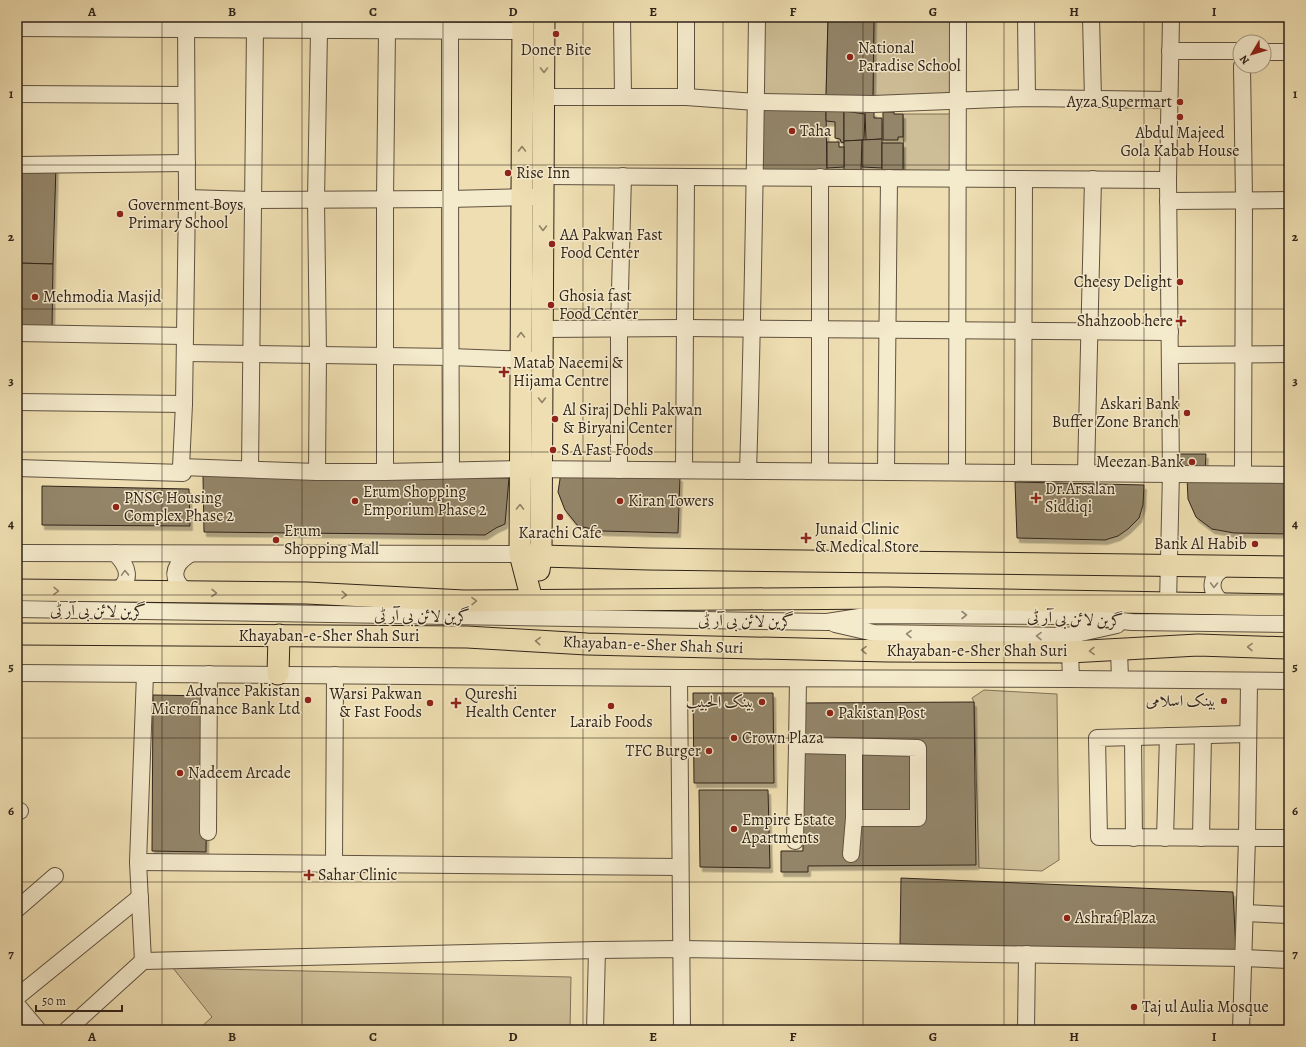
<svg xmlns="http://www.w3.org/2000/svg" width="1306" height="1047" font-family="Alegreya,Amiri,serif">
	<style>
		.green { fill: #cebe97; stroke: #807158 }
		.building { fill: #938569; stroke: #31241a; filter: url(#shadow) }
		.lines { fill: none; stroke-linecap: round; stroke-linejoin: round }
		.minor-casing { stroke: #605240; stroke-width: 18 }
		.major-casing { stroke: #31241a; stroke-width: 23 }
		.minor { stroke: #f4eacc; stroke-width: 16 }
		.major { stroke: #eedeb1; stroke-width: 21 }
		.oneway { stroke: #908166 }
		.oneway2 { stroke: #928773 }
		.grid { fill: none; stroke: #31241a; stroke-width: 1; stroke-opacity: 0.55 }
		.poi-dot { fill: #8f2418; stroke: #f4eacc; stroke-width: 1.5 }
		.labels { text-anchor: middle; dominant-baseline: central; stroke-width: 3; stroke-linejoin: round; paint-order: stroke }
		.poi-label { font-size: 16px; fill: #31241a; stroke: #f4eacc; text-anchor: start }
		.street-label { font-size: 16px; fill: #31241a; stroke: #f4eacc }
		.neatline { fill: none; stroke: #31241a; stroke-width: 1.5 }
		.grid-label { font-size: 13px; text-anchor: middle; font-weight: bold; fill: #31241a }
	</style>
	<defs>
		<filter id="shadow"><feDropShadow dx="2.5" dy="4.5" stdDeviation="0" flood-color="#0004"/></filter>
	</defs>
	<rect width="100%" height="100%" fill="#eedeb1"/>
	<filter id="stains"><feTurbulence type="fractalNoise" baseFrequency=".005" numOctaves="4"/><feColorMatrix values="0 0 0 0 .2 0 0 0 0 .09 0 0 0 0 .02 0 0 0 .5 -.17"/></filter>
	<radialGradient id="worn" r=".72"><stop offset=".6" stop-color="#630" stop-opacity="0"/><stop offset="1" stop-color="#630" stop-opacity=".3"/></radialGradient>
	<!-- green -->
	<g class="green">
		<polygon points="757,17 828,17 826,97 756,97"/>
		<polygon points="874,17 953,17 953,97 873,97"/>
		<polygon points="903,114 953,114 953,176 904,176"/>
		<polygon points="984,690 1057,694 1059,860 1042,871 979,868 974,702 972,698"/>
		<polygon points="173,968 571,977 570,1030 198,1030 212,1017"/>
	</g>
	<!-- building -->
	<g class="building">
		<polygon points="828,17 874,17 873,97 826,97"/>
		<polygon points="759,110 826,110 827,173 758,171"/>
		<polygon points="826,110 844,111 844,143 841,142 840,139 835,138 835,122 826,121"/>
		<polygon points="844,111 865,114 864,140 844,141"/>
		<polygon points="865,112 874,112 874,118 882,118 882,139 866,140"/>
		<polygon points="883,112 894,112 894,114 903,114 903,137 898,137 898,140 883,140"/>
		<polygon points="882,139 882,168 862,167 862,140"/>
		<polygon points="862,140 861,171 844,171 844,141"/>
		<polygon points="827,142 839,142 839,147 844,147 844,167 827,168"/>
		<rect x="882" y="143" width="21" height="27"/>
		<polygon points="17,165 56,165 53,264 17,263"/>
		<polygon points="17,263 53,264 52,330 17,332"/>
		<polygon points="1179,454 1206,454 1205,471 1179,470"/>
		<polygon points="559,473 680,477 678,533 602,531 578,526 565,510 558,492 560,479"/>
		<polygon points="203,475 509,478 505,524 496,528 485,535 204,532"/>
		<polygon points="1187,478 1289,480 1289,534 1234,533 1212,529 1196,517 1188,499"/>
		<polygon points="1015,482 1144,485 1143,505 1139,518 1128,529 1118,536 1105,540 1017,538"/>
		<polygon points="42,486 189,489 190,526 42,525"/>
		<polygon points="693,693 773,693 774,783 694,783"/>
		<polygon points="153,695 208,696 206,852 152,851"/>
		<polygon points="974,702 976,865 808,866 808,872 781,872 781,851 803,851 802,703"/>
		<polygon points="699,790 768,790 770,868 700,867"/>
		<polygon points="901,878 1233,892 1236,951 900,944"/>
	</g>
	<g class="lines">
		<defs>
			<g id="minor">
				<polyline points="622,17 623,97"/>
				<polyline points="1026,17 1027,98"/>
				<polyline points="1091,17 1093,99"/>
				<polyline points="17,28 523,31"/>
				<path d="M450,31C449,177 451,324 451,470"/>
				<polyline points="1170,51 1240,51"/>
				<polyline points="1264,52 1289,52"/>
				<polyline points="1242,66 1244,200 1243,474"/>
				<polyline points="17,94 186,95"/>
				<polyline points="544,97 686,97 756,102 873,104 1027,98 1169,100"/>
				<polyline points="686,97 686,17"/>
				<polyline points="17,165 187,163"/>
				<polyline points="544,176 1168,180"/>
				<polyline points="820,177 820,471"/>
				<polyline points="187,198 253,200 449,199 534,197"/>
				<polyline points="1168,201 1289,200"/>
				<polyline points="543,329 685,328 1170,332"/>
				<polyline points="17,333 184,336"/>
				<polyline points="185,353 451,357 533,360"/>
				<polyline points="1170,355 1289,354"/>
				<polyline points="17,402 184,404"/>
				<polyline points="181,467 317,472 385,472 521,469 1289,475"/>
				<polyline points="17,468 183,473 181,467 184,404 187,198 186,17"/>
				<polyline points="250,469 255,30"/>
				<polyline points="619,470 619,329 623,176"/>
				<polyline points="684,470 686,177"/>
				<path d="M748,471C753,319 755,168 757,17"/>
				<polyline points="886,471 889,178"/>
				<polyline points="317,472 318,355 316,200 319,31"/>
				<polyline points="385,472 385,199 387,31"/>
				<polyline points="957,472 958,17"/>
				<polyline points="1023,472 1024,179"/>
				<polyline points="1086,473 1093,179"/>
				<polyline points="17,553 520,554"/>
				<path d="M190,554C186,557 181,560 178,565C171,577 179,589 191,592"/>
				<path d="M114,592C134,581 128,566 115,553"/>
				<polyline points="1168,603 1171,473 1168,180 1171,17"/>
				<path d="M1225,604C1208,594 1208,575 1227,567"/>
				<polyline points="17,609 827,622 872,615 1067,616 1132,622 1289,624"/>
				<polyline points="835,624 874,633 1067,636 1117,625"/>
				<polyline points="1119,650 1120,679"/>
				<polyline points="1070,652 1071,679"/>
				<polyline points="17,673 679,678 1071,679 1289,681"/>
				<polyline points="679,678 682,1030"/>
				<polyline points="798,679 797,745 918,748 918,818 854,818 851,854"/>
				<polyline points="1248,734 1097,738 1099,837 1289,838"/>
				<polyline points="1133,737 1134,838"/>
				<polyline points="17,811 20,811"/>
				<polyline points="854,818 854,747"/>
				<polyline points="208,832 209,674"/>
				<polyline points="1165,838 1168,736"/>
				<polyline points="1201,838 1203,735"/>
				<polyline points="795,841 797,745"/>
				<polyline points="138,862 680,867"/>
				<polyline points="334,863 335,675"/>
				<polyline points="17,909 55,876"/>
				<polyline points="1245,913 1289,915"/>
				<polyline points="143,961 138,862 145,674"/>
				<polyline points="17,997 140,897"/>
				<polyline points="17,1005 38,1030"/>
				<polyline points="67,1030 143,961 597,950 681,949 1244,958 1289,960"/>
				<polyline points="595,1030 597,950"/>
				<polyline points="1026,1030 1027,954"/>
				<polyline points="1241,1030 1247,838 1249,681"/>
			</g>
			<g id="major">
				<polyline points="523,17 520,554 532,600"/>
				<polyline points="520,554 541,556 649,559 1289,567"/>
				<polyline points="539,570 541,556 544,17"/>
				<polyline points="17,590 307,593 464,601 886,598 1289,605"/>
				<polyline points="17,634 467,637 587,644 887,651 1070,652 1198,645 1289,648"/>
				<polyline points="278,674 279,635"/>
			</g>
		</defs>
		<!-- minor casing -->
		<use href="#minor" class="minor-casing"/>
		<!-- major casing -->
		<use href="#major" class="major-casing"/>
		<!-- minor -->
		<use href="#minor" class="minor"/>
		<!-- major -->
		<use href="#major" class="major"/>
	</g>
	<!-- one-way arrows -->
	<defs><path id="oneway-chevron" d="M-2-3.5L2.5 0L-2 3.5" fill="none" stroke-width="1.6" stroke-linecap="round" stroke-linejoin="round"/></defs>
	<g class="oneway">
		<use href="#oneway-chevron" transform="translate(544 70) rotate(90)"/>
		<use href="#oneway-chevron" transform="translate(522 149) rotate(-90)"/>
		<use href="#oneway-chevron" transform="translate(543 228) rotate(90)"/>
		<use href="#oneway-chevron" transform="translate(521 335) rotate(-90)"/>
		<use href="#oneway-chevron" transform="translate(542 400) rotate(90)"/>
		<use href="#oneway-chevron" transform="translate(520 507) rotate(-89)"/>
		<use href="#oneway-chevron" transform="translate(56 591) rotate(1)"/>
		<use href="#oneway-chevron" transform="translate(214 593) rotate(1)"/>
		<use href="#oneway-chevron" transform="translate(344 595) rotate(3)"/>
		<use href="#oneway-chevron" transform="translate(474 601) rotate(-1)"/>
		<use href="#oneway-chevron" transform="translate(538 641) rotate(-176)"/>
		<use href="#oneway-chevron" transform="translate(1250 647) rotate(-179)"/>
		<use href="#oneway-chevron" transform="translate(864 650) rotate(-179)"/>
		<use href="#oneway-chevron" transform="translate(1092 651) rotate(178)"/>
	</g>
	<g class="oneway2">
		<use href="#oneway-chevron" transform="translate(125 573) rotate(-92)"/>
		<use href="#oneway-chevron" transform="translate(1214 585) rotate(92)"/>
		<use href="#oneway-chevron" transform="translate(964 615)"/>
		<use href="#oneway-chevron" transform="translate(909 634) rotate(-179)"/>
		<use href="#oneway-chevron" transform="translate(1039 636) rotate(-179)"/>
	</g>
	<!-- grid -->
	<path class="grid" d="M162,17V1030M302,17V1030M443,17V1030M583,17V1030M723,17V1030M863,17V1030M1004,17V1030M1144,17V1030M17,165H1289M17,309H1289M17,452H1289M17,595H1289M17,738H1289M17,882H1289"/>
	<!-- markers -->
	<g class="poi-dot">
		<circle cx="556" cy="34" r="4"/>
		<circle cx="850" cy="57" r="4"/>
		<circle cx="1180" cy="102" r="4"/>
		<circle cx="1180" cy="117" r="4"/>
		<circle cx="792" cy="131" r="4"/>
		<circle cx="508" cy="173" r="4"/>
		<circle cx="120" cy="214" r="4"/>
		<circle cx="552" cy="244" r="4"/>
		<circle cx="1180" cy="282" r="4"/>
		<circle cx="35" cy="297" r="4"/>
		<circle cx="551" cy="305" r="4"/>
		<path d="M1179 315h4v4h4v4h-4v4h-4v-4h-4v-4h4z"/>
		<path d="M502 366h4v4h4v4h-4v4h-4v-4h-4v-4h4z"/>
		<circle cx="1187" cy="413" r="4"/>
		<circle cx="555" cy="419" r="4"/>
		<circle cx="553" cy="450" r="4"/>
		<circle cx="1192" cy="462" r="4"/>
		<path d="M1034 492h4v4h4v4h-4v4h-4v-4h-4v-4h4z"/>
		<circle cx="355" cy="501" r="4"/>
		<circle cx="620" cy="501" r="4"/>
		<circle cx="116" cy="507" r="4"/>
		<circle cx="560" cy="517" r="4"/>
		<path d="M804 532h4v4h4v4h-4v4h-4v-4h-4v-4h4z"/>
		<circle cx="276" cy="540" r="4"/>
		<circle cx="1255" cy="544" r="4"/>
		<circle cx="308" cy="700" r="4"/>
		<circle cx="1224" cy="701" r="4"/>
		<circle cx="762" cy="702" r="4"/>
		<circle cx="430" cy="703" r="4"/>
		<path d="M454 697h4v4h4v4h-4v4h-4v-4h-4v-4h4z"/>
		<circle cx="611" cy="706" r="4"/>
		<circle cx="830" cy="713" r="4"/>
		<circle cx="734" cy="738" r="4"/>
		<circle cx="709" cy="751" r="4"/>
		<circle cx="180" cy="773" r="4"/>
		<circle cx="734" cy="829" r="4"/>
		<path d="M307 869h4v4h4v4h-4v4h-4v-4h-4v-4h4z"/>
		<circle cx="1067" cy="918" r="4"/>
		<circle cx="1134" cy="1007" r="4"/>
	</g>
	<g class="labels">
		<!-- poi labels -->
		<g class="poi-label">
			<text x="858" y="48">National<tspan x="858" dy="18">Paradise School</tspan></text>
			<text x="556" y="50" text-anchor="middle">Doner Bite</text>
			<text x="1172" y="102" text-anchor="end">Ayza Supermart</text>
			<text x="800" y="131">Taha</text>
			<text x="1180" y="133" text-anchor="middle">Abdul Majeed<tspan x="1180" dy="18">Gola Kabab House</tspan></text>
			<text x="516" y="173">Rise Inn</text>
			<text x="128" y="205">Government Boys<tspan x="128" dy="18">Primary School</tspan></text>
			<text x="560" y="235">AA Pakwan Fast<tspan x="560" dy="18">Food Center</tspan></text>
			<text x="1172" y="282" text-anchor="end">Cheesy Delight</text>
			<text x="559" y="296">Ghosia fast<tspan x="559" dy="18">Food Center</tspan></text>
			<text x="43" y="297">Mehmodia Masjid</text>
			<text x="1173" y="321" text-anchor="end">Shahzoob here</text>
			<text x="513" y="363">Matab Naeemi &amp;<tspan x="513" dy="18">Hijama Centre</tspan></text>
			<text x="1179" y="404" text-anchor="end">Askari Bank<tspan x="1179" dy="18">Buffer Zone Branch</tspan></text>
			<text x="563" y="410">Al Siraj Dehli Pakwan<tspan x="563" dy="18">&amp; Biryani Center</tspan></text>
			<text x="561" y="450">S A Fast Foods</text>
			<text x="1184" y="462" text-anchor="end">Meezan Bank</text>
			<text x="1045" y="489">Dr.Arsalan<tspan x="1045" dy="18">Siddiqi</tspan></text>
			<text x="363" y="492">Erum Shopping<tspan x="363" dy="18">Emporium Phase 2</tspan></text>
			<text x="124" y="498">PNSC Housing<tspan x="124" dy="18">Complex Phase 2</tspan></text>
			<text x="628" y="501">Kiran Towers</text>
			<text x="815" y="529">Junaid Clinic<tspan x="815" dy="18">&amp; Medical Store</tspan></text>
			<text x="284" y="531">Erum<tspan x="284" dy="18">Shopping Mall</tspan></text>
			<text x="560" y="533" text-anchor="middle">Karachi Cafe</text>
			<text x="1247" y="544" text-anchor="end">Bank Al Habib</text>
			<text x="300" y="691" text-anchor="end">Advance Pakistan<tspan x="300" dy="18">Microfinance Bank Ltd</tspan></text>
			<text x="422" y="694" text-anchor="end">Warsi Pakwan<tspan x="422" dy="18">&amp; Fast Foods</tspan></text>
			<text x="465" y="694">Qureshi<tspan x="465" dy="18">Health Center</tspan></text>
			<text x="1216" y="701" text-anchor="end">بینک اسلامی</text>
			<text x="754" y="702" text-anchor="end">بينک الحبيب</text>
			<text x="838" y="713">Pakistan Post</text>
			<text x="611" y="722" text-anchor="middle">Laraib Foods</text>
			<text x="742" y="738">Crown Plaza</text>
			<text x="701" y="751" text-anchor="end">TFC Burger</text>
			<text x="188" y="773">Nadeem Arcade</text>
			<text x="742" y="820">Empire Estate<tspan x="742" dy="18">Apartments</tspan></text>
			<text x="318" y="875">Sahar Clinic</text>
			<text x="1075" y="918">Ashraf Plaza</text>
			<text x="1142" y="1007">Taj ul Aulia Mosque</text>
		</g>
		<!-- street labels -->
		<g class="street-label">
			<text transform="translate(98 611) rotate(1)">گرین لائن بی آر ٹی</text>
			<text transform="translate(422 616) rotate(1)">گرین لائن بی آر ٹی</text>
			<text transform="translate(1075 619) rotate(3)">گرین لائن بی آر ٹی</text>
			<text transform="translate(746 621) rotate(1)">گرین لائن بی آر ٹی</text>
			<text x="329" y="636">Khayaban-e-Sher Shah Suri</text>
			<text transform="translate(653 645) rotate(2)">Khayaban-e-Sher Shah Suri</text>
			<text x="977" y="651">Khayaban-e-Sher Shah Suri</text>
		</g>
	</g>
	<!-- margin -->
	<rect width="1306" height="1047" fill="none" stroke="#eedeb1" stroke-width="44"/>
	<!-- north arrow -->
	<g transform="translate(1252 54) rotate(232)"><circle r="19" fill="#f4eacc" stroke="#a69b85"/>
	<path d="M0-3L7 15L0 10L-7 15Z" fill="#8f2418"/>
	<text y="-6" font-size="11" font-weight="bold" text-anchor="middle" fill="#31241a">N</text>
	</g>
	<!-- scale -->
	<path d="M36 1005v6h86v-6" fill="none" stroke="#31241a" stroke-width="2"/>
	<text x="42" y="1005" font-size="12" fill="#31241a" stroke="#f4eacc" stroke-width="3" paint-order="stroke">50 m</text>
	<rect x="22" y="22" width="1262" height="1003" class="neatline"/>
	<g class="grid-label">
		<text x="92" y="16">A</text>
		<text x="232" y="16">B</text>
		<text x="373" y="16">C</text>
		<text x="513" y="16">D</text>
		<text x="653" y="16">E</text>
		<text x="793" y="16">F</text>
		<text x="933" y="16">G</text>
		<text x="1074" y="16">H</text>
		<text x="1214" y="16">I</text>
		<text x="11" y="98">1</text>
		<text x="1295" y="98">1</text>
		<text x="11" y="241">2</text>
		<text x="1295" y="241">2</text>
		<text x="11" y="385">3</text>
		<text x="1295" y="385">3</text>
		<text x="11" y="528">4</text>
		<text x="1295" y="528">4</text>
		<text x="11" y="671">5</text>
		<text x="1295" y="671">5</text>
		<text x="11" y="815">6</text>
		<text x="1295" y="815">6</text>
		<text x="11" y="958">7</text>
		<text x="1295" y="958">7</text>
		<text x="92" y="1041">A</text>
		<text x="232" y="1041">B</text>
		<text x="373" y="1041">C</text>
		<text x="513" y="1041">D</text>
		<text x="653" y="1041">E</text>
		<text x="793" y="1041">F</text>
		<text x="933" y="1041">G</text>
		<text x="1074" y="1041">H</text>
		<text x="1214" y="1041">I</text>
	</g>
	<rect width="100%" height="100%" filter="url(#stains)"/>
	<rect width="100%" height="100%" fill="url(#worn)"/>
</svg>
